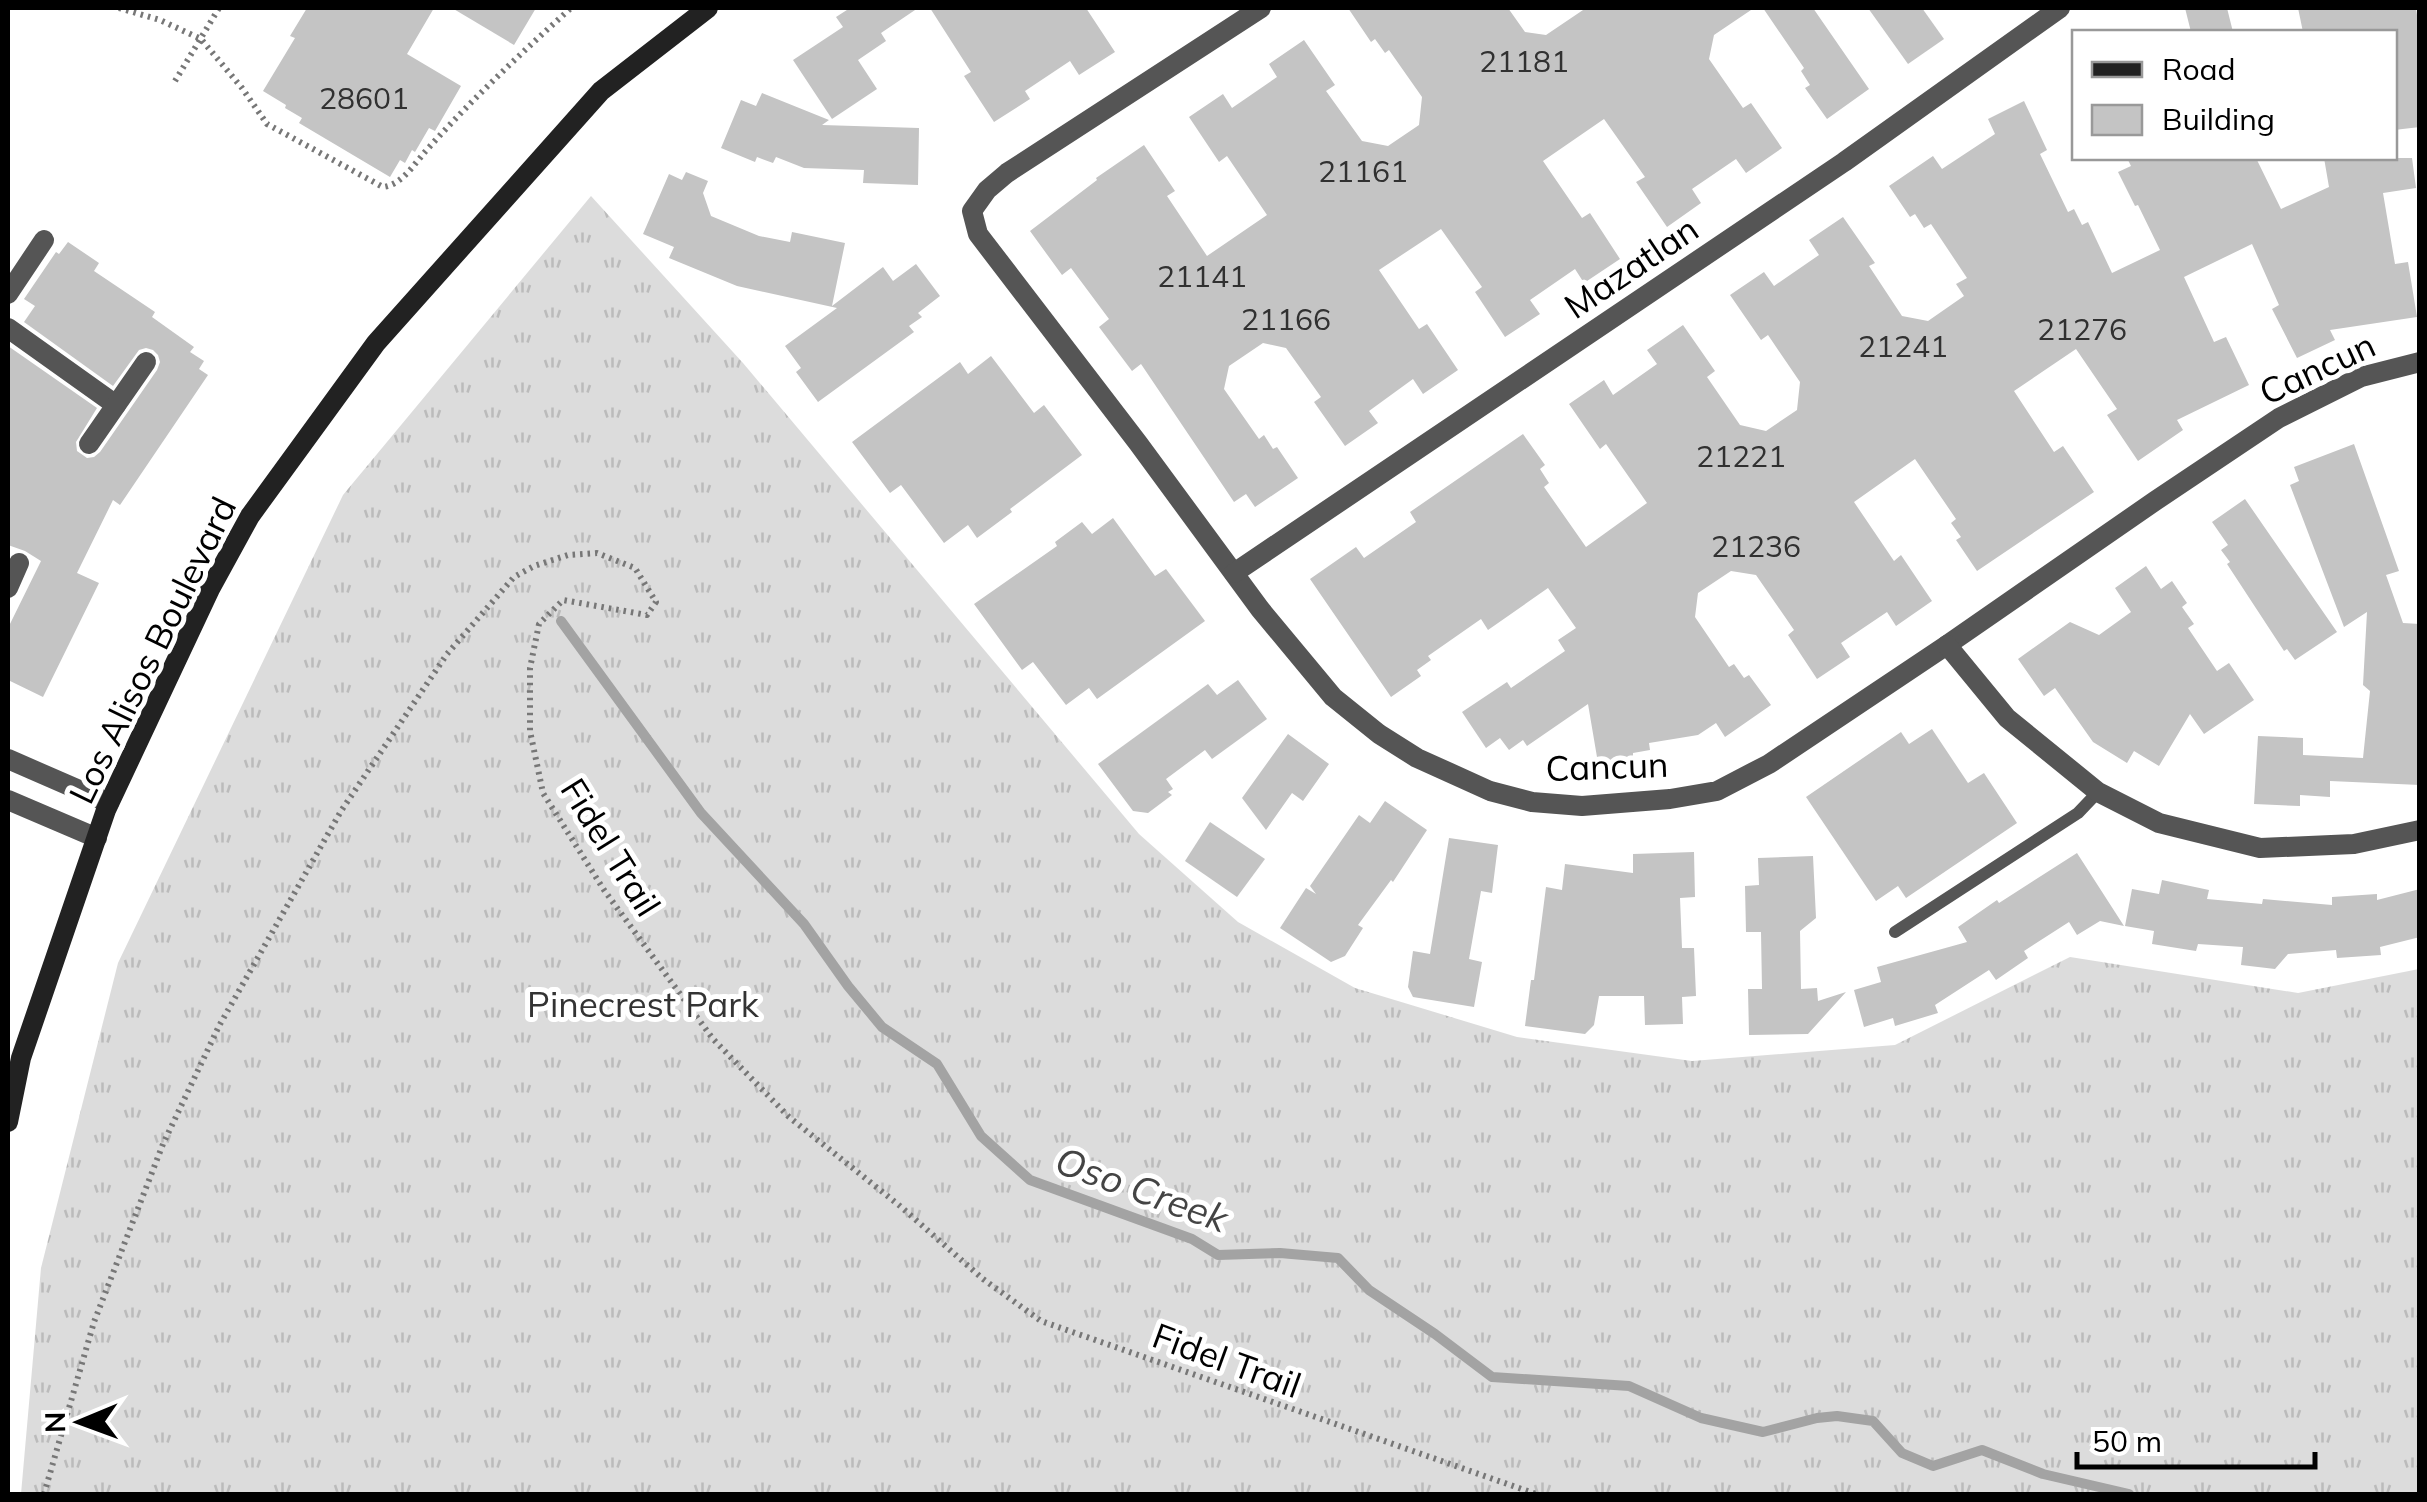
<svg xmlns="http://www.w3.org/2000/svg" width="2427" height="1502" font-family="Mulish,sans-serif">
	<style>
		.grass { fill: url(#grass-tufts) }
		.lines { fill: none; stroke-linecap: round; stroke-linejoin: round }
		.stream { stroke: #a3a3a3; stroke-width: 10 }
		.building { fill: #c4c4c4 }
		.path { stroke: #777; stroke-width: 6; stroke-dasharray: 2.5 5; stroke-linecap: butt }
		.service { stroke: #555; stroke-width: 12 }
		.minor { stroke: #555; stroke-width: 20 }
		.secondary { stroke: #222; stroke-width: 20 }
		.labels { text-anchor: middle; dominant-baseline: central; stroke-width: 10; stroke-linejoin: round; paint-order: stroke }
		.number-label { font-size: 30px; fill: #313131 }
		.street-label { font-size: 35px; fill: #000; stroke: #fff }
		.park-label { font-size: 35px; fill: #333; stroke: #fff }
		.water-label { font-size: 38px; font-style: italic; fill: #444; stroke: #fff }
	</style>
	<defs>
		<pattern id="grass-tufts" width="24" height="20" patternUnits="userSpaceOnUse" patternTransform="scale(2.5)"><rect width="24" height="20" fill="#dcdcdc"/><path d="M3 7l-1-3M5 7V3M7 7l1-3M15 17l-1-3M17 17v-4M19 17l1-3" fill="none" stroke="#bbb"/></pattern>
	</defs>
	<rect width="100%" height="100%" fill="#fff"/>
	<!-- grass -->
	<polygon class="grass" points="591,196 743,363 1139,834 1238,922 1355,988 1517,1037 1692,1061 1895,1045 2070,957 2298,993 2419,969 2419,1494 21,1494 41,1268 118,963 343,495"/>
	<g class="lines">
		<!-- stream -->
		<polyline class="stream" points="561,621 701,813 804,924 848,986 882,1027 937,1064 981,1136 1030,1180 1192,1239 1218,1255 1280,1253 1338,1258 1369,1290 1435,1334 1492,1377 1629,1386 1701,1418 1763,1432 1817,1418 1837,1416 1873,1421 1902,1453 1933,1466 1982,1450 2043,1474 2129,1494"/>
	</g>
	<!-- building -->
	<g class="building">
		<polygon points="307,8 434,8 407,54 461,86 435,131 429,128 415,152 412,150 405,163 400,160 390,177 299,123 302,118 285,108 286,105 263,91 295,38 290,36"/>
		<polygon points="452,8 536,8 514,45"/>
		<polygon points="850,8 918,8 881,33 886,41 858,60 877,89 832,119 793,60 843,27 836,17"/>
		<polygon points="930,8 1086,8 1115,52 1079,75 1070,61 1025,91 1030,99 994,122 964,76 971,72"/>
		<polygon points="1348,8 1508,8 1525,32 1546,35 1586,8 1754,8 1714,35 1709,59 1743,108 1751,103 1782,148 1746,173 1736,159 1692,189 1701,203 1667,227 1636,182 1645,177 1604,119 1543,161 1582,218 1590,213 1620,259 1584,283 1575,269 1530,300 1540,314 1505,337 1475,292 1482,287 1441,229 1379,270 1419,329 1427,324 1458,370 1423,394 1413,379 1369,411 1378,423 1345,446 1314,402 1321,397 1286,348 1263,343 1229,366 1224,389 1259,439 1264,435 1273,449 1277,447 1298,478 1255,507 1246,494 1234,502 1141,364 1132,371 1099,327 1109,319 1071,268 1062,275 1030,231 1097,180 1096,178 1144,145 1175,191 1167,196 1207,256 1267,215 1227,156 1219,162 1189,117 1223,94 1232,108 1277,77 1269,64 1304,40 1335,85 1326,91 1362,141 1388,146 1419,125 1422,97 1389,50 1385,53 1375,39 1371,42"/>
		<polygon points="1763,8 1813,8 1869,89 1827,119 1805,88 1810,85 1801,71 1804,68"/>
		<polygon points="1868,8 1922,8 1944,39 1908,64"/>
		<polygon points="2185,8 2227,8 2233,32 2191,32"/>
		<polygon points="2298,8 2416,8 2420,36 2420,127 2394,130 2394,32 2303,32"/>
		<polygon points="762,93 829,120 822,125 919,128 918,185 863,183 864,170 804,168 776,157 773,163 757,157 755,162 721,148 741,100 756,106"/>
		<polygon points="2024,101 2047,150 2040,154 2068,212 2074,209 2082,225 2088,222 2112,273 2160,250 2138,205 2135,206 2118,172 2131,166 2127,158 2256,158 2281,209 2329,187 2324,158 2412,158 2416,188 2383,193 2395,264 2408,262 2417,317 2330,330 2335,340 2297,358 2272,309 2279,305 2252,244 2184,277 2214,342 2226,337 2249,385 2177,420 2183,430 2138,461 2107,415 2117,409 2076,349 2014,391 2054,452 2063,446 2094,492 1977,571 1956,540 1961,537 1951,523 1956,519 1915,459 1854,502 1894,561 1901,555 1932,601 1896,626 1887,612 1841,643 1850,657 1817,679 1788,635 1794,630 1756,575 1731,571 1698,593 1695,617 1729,667 1734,664 1744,678 1749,675 1771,705 1725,737 1716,723 1698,735 1649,743 1650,750 1633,753 1633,757 1598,763 1588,704 1527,746 1523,740 1509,750 1500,738 1486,748 1462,712 1507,682 1511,688 1565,651 1558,640 1576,628 1548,588 1488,630 1481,619 1428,656 1431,660 1417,670 1421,676 1391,697 1310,579 1356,547 1364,558 1416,522 1410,512 1523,434 1545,465 1540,469 1549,483 1544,487 1586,547 1647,503 1606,444 1600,449 1569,404 1604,380 1613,395 1657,364 1647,350 1683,325 1715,371 1707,377 1740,425 1766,431 1797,410 1800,382 1768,335 1761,340 1730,295 1764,272 1774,286 1819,255 1809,240 1843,217 1875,263 1869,266 1902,316 1928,321 1964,296 1956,284 1967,278 1931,224 1924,228 1915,214 1910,217 1889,186 1933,156 1942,169 1995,134 1988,119"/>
		<polygon points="686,172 708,181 703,193 711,216 759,236 790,242 792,232 845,243 832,306 883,267 893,281 916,264 940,296 918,313 922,317 909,326 914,332 818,402 796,372 801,368 785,346 837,308 737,286 669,258 674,247 643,234 669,174 682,180"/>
		<polygon points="68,242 99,263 94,271 155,312 152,317 194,347 190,352 204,361 199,369 208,375 120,505 113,500 77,573 99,583 43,697 8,680 8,628 41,561 25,551 8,545 8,346 97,408 76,442 77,451 87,458 94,457 100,452 157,370 160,362 158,355 153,350 146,348 139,350 113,386 24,322 35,306 24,299 56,252 59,254"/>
		<polygon points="991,356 1034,413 1044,405 1082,455 1010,509 1012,512 977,538 968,525 944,543 901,485 890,493 852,442 960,362 968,374"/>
		<polygon points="2354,444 2399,571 2386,575 2403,623 2420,624 2420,785 2330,781 2330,797 2300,795 2300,806 2254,804 2258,736 2303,738 2303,755 2363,758 2370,691 2363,685 2367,612 2344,627 2290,485 2299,481 2294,467"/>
		<polygon points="2245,499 2337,632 2295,660 2287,649 2284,651 2227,564 2230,562 2221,550 2228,545 2212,522"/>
		<polygon points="1113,518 1155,576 1166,569 1205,621 1097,699 1089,688 1066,705 1033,662 1022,670 974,604 1057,546 1055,542 1082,522 1092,534"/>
		<polygon points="2146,566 2161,589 2172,581 2187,603 2182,607 2194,624 2188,628 2217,671 2229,663 2254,700 2204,734 2190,714 2159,766 2134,751 2127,763 2093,742 2055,688 2044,696 2018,659 2070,622 2099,635 2131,612 2115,588"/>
		<polygon points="1238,680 1267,719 1212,759 1205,750 1166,779 1173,789 1168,792 1172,795 1148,813 1133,811 1098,764 1208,684 1217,695"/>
		<polygon points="1932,729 1968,783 1984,773 2017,823 1906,898 1898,886 1876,901 1806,797 1901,732 1909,744"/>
		<polygon points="1288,734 1329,764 1303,801 1292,793 1266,830 1242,798"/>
		<polygon points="1385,801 1427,830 1393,882 1391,880 1358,925 1363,928 1345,956 1331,962 1280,928 1306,888 1316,894 1310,886 1359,815 1370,823"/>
		<polygon points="1210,822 1265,859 1237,897 1185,861"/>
		<polygon points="1449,838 1498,845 1492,893 1481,891 1469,959 1482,962 1474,1007 1413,997 1408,987 1413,951 1430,954"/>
		<polygon points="1694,852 1695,897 1680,898 1682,948 1694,948 1696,996 1682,997 1683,1024 1645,1025 1644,996 1599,996 1594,1025 1585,1034 1525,1026 1531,980 1534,980 1546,887 1562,890 1565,864 1633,873 1633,854"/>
		<polygon points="2077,853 2124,926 2100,921 2077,935 2069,922 2024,951 2028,958 1996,980 1989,970 1935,1005 1938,1013 1895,1026 1893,1018 1864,1027 1854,990 1881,982 1877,967 1967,942 1958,927 1997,900 1999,903"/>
		<polygon points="1813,856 1816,918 1800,931 1801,989 1817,988 1818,1001 1846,992 1808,1034 1749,1035 1748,989 1762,989 1761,932 1746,932 1745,886 1759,885 1758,858"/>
		<polygon points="2162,880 2209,890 2207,899 2262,904 2263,899 2332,905 2332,897 2377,894 2377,900 2420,889 2420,937 2380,947 2381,955 2337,958 2336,950 2288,954 2275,969 2241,965 2243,947 2198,944 2196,951 2152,944 2154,931 2125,926 2132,889 2159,894"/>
	</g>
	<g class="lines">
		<!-- path -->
		<g class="path">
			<path d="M119,8L160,20L201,39L242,88L267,124L383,187C401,185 413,166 424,153C470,101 520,54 571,8"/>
			<polyline points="175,81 219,8"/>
			<polyline points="44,1494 94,1322 163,1144 219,1026 341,811 447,654 514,577 534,566 568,555 597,553 635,568 656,602 647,615 563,600 539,624 530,668 530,731 543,793 604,890 713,1039 789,1117 900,1206 983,1279 1041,1321 1536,1494"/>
		</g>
		<!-- service -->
		<polyline class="service" points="1895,932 2078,813 2098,792"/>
		<!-- minor -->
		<g class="minor">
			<polyline points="1261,8 1007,173 987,190 972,211 978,234 1138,443 1260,609 1333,697 1379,734 1417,758 1490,791 1532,802 1582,806 1670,799 1717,791 1769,764 1947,645 2155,501 2279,418 2361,377 2420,362"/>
			<polyline points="8,294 44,240"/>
			<polyline points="8,328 116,405"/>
			<polyline points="89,444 146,362"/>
			<polyline points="1234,573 1844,162 2060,8"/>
			<polyline points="8,588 19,563"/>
			<polyline points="1947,645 2007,718 2098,792 2159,823 2260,848 2354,844 2420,830"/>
			<polyline points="8,759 109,803"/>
			<polyline points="8,800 97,838"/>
		</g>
		<!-- secondary -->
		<polyline class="secondary" points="8,1122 21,1058 106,810 210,589 250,516 376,343 601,91 708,8"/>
	</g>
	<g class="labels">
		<!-- number labels -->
		<g class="number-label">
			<text x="1524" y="61">21181</text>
			<text x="364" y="98">28601</text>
			<text x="1363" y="171">21161</text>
			<text x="1202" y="276">21141</text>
			<text x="1286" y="319">21166</text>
			<text x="2082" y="329">21276</text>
			<text x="1903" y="346">21241</text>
			<text x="1741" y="456">21221</text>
			<text x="1756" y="546">21236</text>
		</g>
		<!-- street labels -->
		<g class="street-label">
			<text transform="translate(1631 267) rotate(-34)">Mazatlan</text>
			<text transform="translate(2317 368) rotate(-25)">Cancun</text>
			<text transform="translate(152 650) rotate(-64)">Los Alisos Boulevard</text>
			<text transform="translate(1607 766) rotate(-2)">Cancun</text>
			<text transform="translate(611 847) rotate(58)">Fidel Trail</text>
			<text transform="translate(1227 1360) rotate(20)">Fidel Trail</text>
		</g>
		<!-- park labels -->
		<g class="park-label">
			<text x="643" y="1004">Pinecrest Park</text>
		</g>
		<!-- water labels -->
		<g class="water-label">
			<text transform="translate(1142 1189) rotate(20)">Oso Creek</text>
		</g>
	</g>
	<!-- border -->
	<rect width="2427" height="1502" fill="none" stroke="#000000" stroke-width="20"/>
	<!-- legend -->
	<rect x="2072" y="30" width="325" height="130" fill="#ffffff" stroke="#999999" stroke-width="2.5"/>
	<rect x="2092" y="62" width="50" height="15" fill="#222222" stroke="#999999" stroke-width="2.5"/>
	<text x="2162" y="80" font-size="30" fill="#000000">Road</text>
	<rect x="2092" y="105" width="50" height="30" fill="#c4c4c4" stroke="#999999" stroke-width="2.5"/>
	<text x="2162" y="130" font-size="30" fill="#000000">Building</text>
	<!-- north arrow -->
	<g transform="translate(80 1422) rotate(269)" stroke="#ffffff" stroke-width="8" paint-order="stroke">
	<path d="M0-8L18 38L0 25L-18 38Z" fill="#000000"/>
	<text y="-15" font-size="28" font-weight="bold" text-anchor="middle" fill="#000000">N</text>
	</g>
	<!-- scale -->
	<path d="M2077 1452v15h238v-15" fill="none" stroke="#000000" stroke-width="5"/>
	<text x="2092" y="1452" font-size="30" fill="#000000" stroke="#ffffff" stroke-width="8" paint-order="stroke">50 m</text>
</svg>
